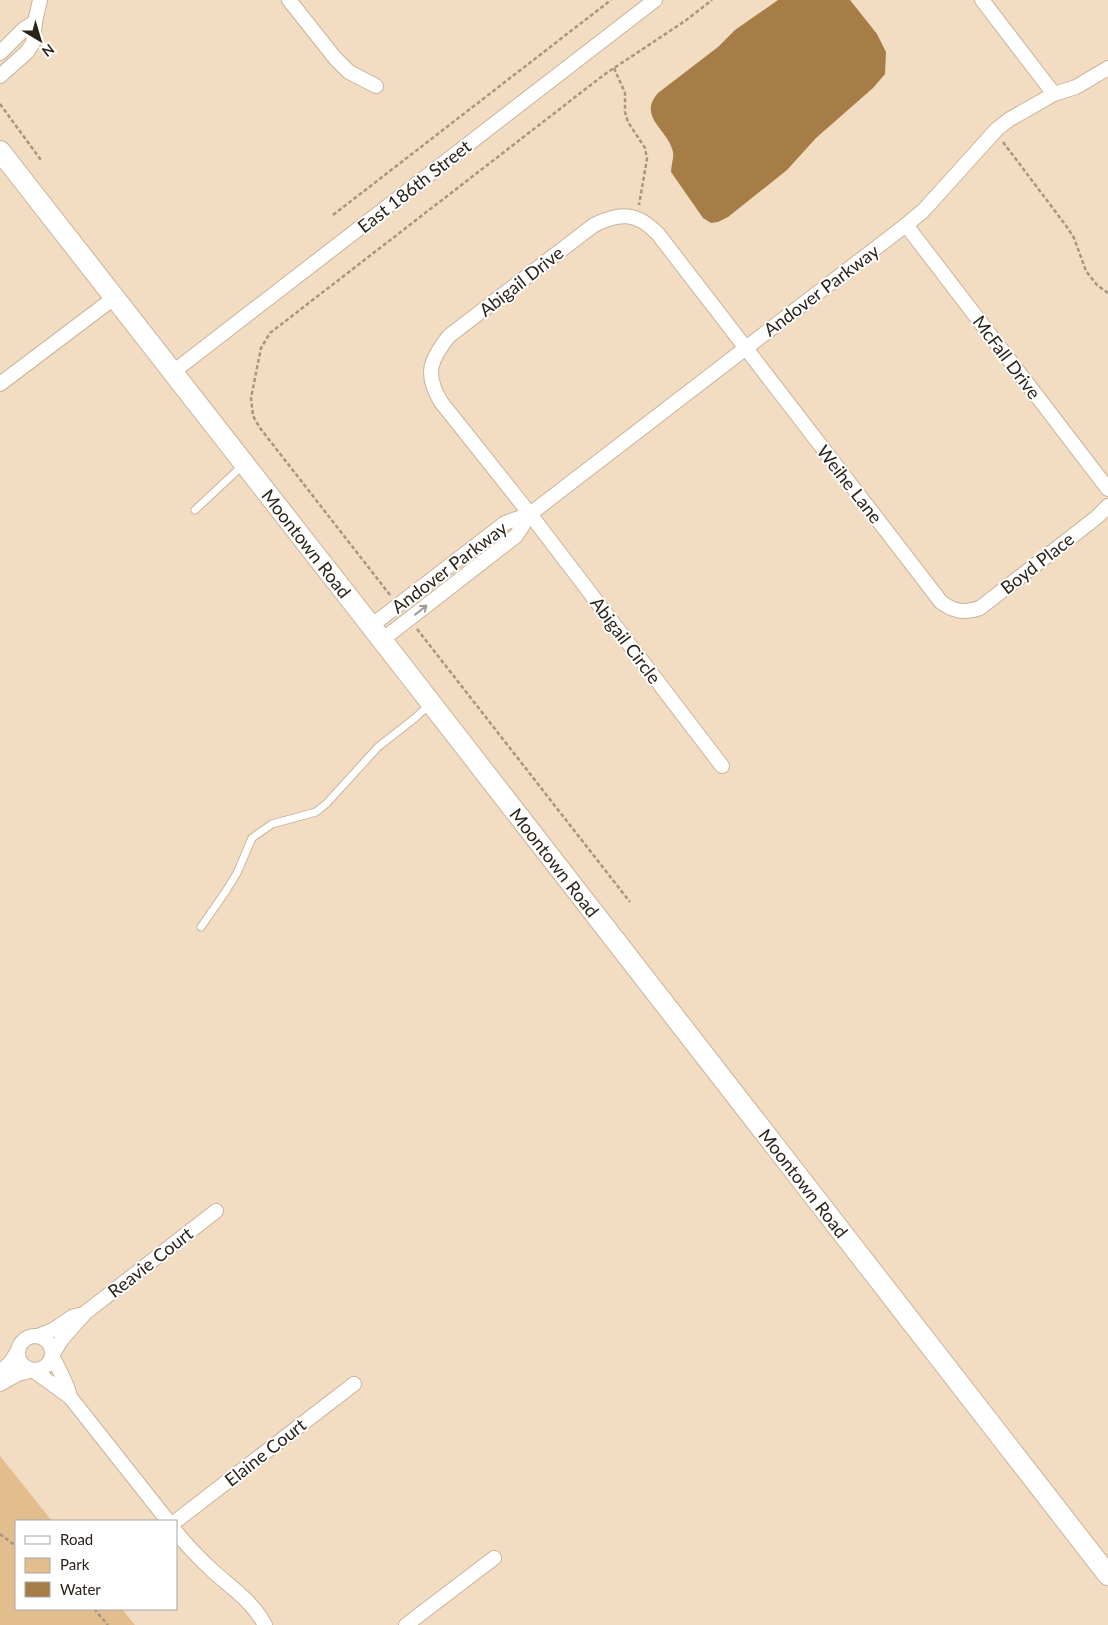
<svg xmlns="http://www.w3.org/2000/svg" width="1108" height="1625" font-family="Lato,sans-serif">
	<style>
		.green { fill: #e2bd8e }
		.water { fill: #a67d47 }
		.lines { fill: none; stroke-linecap: round; stroke-linejoin: round }
		.lane-casing { stroke: #c9b49b; stroke-width: 9 }
		.street-casing { stroke: #c9b49b; stroke-width: 16 }
		.secondary-casing { stroke: #c9b49b; stroke-width: 22 }
		.path { stroke: #a69682; stroke-width: 2.5; stroke-dasharray: 4 2.5; stroke-linecap: butt }
		.lane { stroke: #fff; stroke-width: 7 }
		.street { stroke: #fff; stroke-width: 14 }
		.secondary { stroke: #fff; stroke-width: 20 }
		.oneway { stroke: #9f9c98 }
		.labels { text-anchor: middle; dominant-baseline: central; stroke-width: 4; stroke-linejoin: round; paint-order: stroke }
		.street-label { font-size: 18px; fill: #2a2319; stroke: #fff }
	</style>
	<rect width="100%" height="100%" fill="#f2dcc2"/>
	<!-- green -->
	<polygon class="green" points="0,1456 52,1521 16,1521 16,1609 122,1609 135,1625 0,1625"/>
	<!-- water -->
	<path class="water" d="M778,0H850L877,34L886,52L885,74L873,88L816,138L787,170L728,217L718,222L711,223L703,218L671,172C671,166 674,158 673,152C668,129 637,117 658,93L718,47L735,30Z"/>
	<g class="lines">
		<defs>
			<g id="lane">
				<polyline points="195,510 242,466"/>
				<polyline points="201,927 226,891 237,873 252,838 272,824 316,812 327,803 378,747 415,718 429,705"/>
			</g>
			<g id="street">
				<polyline points="289,0 335,58 349,72 376,86"/>
				<polyline points="982,0 1054,94"/>
				<polyline points="0,53 24,29 35,22"/>
				<polyline points="0,76 27,52 33,43 35,22 40,0"/>
				<polyline points="906,225 1108,489"/>
				<polyline points="173,372 655,0"/>
				<polyline points="0,384 114,298"/>
				<polyline points="530,514 906,225 923,211 997,129 1010,119 1054,94 1076,87 1108,68"/>
				<polyline points="371,626 505,523 530,514 516,536 382,640"/>
				<path d="M722,766L530,514L441,402C424,374 430,360 449,336L594,225C620,212 637,212 658,234L941,602C954,612 964,613 980,608L1097,517L1108,506"/>
				<circle cx="35" cy="1353" r="17"/>
				<polyline points="38,1336 53,1330 72,1317 79,1315"/>
				<polyline points="0,1372 11,1362 18,1350"/>
				<polyline points="0,1384 18,1374 33,1370 70,1397 168,1521"/>
				<path d="M70,1397C67,1382 58,1369 52,1355L62,1339L85,1313L216,1211"/>
				<polyline points="176,1521 354,1384"/>
				<path d="M176,1532C187,1546 200,1559 214,1572C232,1588 253,1602 265,1625"/>
				<polyline points="406,1625 494,1558"/>
			</g>
			<g id="secondary">
				<path id="s1" d="M0,151L382,640L1108,1575"/>
			</g>
		</defs>
		<!-- lane casing -->
		<use href="#lane" class="lane-casing"/>
		<!-- street casing -->
		<use href="#street" class="street-casing"/>
		<!-- secondary casing -->
		<use href="#secondary" class="secondary-casing"/>
		<!-- path -->
		<g class="path">
			<polyline points="614,68 625,93 625,112 628,122 645,148 647,159 639,205"/>
			<polyline points="0,104 41,160"/>
			<polyline points="1003,142 1067,227 1074,238 1086,271 1097,285 1108,293"/>
			<polyline points="333,215 611,0"/>
			<polyline points="390,595 260,428 253,416 251,398 261,348 270,333 605,74 685,21 712,0"/>
			<polyline points="417,629 630,902"/>
			<polyline points="0,1534 16,1546"/>
			<polyline points="94,1609 108,1625"/>
		</g>
		<!-- lane -->
		<use href="#lane" class="lane"/>
		<!-- street -->
		<use href="#street" class="street"/>
		<!-- secondary -->
		<use href="#secondary" class="secondary"/>
	</g>
	<!-- one-way arrows -->
	<defs><path id="oneway-shaft" d="M-6 0H5M1.5-3L5.5 0L1.5 3" fill="none" stroke-width="1.6" stroke-linecap="round" stroke-linejoin="round" transform="scale(1.25)"/></defs>
	<use class="oneway" href="#oneway-shaft" transform="translate(421 610) rotate(-38)"/>
	<g class="labels">
		<!-- street labels -->
		<g class="street-label">
			<text transform="translate(414 186) rotate(-38)">East 186th Street</text>
			<text transform="translate(521 281) rotate(-38)">Abigail Drive</text>
			<text transform="translate(821 290) rotate(-37)">Andover Parkway</text>
			<text transform="translate(1007 357) rotate(53)">McFall Drive</text>
			<text transform="translate(850 484) rotate(52)">Weihe Lane</text>
			<text stroke="none"><textPath href="#s1" startOffset="498">Moontown Road</textPath></text>
			<text transform="translate(1037 563) rotate(-38)">Boyd Place</text>
			<text transform="translate(449 567) rotate(-37)">Andover Parkway</text>
			<text transform="translate(626 640) rotate(53)">Abigail Circle</text>
			<text stroke="none"><textPath href="#s1" startOffset="902">Moontown Road</textPath></text>
			<text stroke="none"><textPath href="#s1" startOffset="1308">Moontown Road</textPath></text>
			<text transform="translate(150 1262) rotate(-38)">Reavie Court</text>
			<text transform="translate(265 1452) rotate(-38)">Elaine Court</text>
		</g>
	</g>
	<!-- legend -->
	<rect x="15" y="1520" width="162" height="90" fill="#ffffff" stroke="#aaa7a3"/>
	<rect x="25" y="1536" width="25" height="8" fill="#ffffff" stroke="#aaa7a3"/>
	<text x="60" y="1545" font-size="15" fill="#2a2319">Road</text>
	<rect x="25" y="1558" width="25" height="15" fill="#e2bd8e" stroke="#aaa7a3"/>
	<text x="60" y="1570" font-size="15" fill="#2a2319">Park</text>
	<rect x="25" y="1582" width="25" height="15" fill="#a67d47" stroke="#aaa7a3"/>
	<text x="60" y="1595" font-size="15" fill="#2a2319">Water</text>
	<!-- north arrow -->
	<g transform="translate(40 40) rotate(142)" stroke="#ffffff" stroke-width="4" paint-order="stroke">
	<path d="M0-4L9 19L0 12L-9 19Z" fill="#2a2319"/>
	<text y="-8" font-size="14" font-weight="bold" text-anchor="middle" fill="#2a2319">N</text>
	</g>
</svg>
